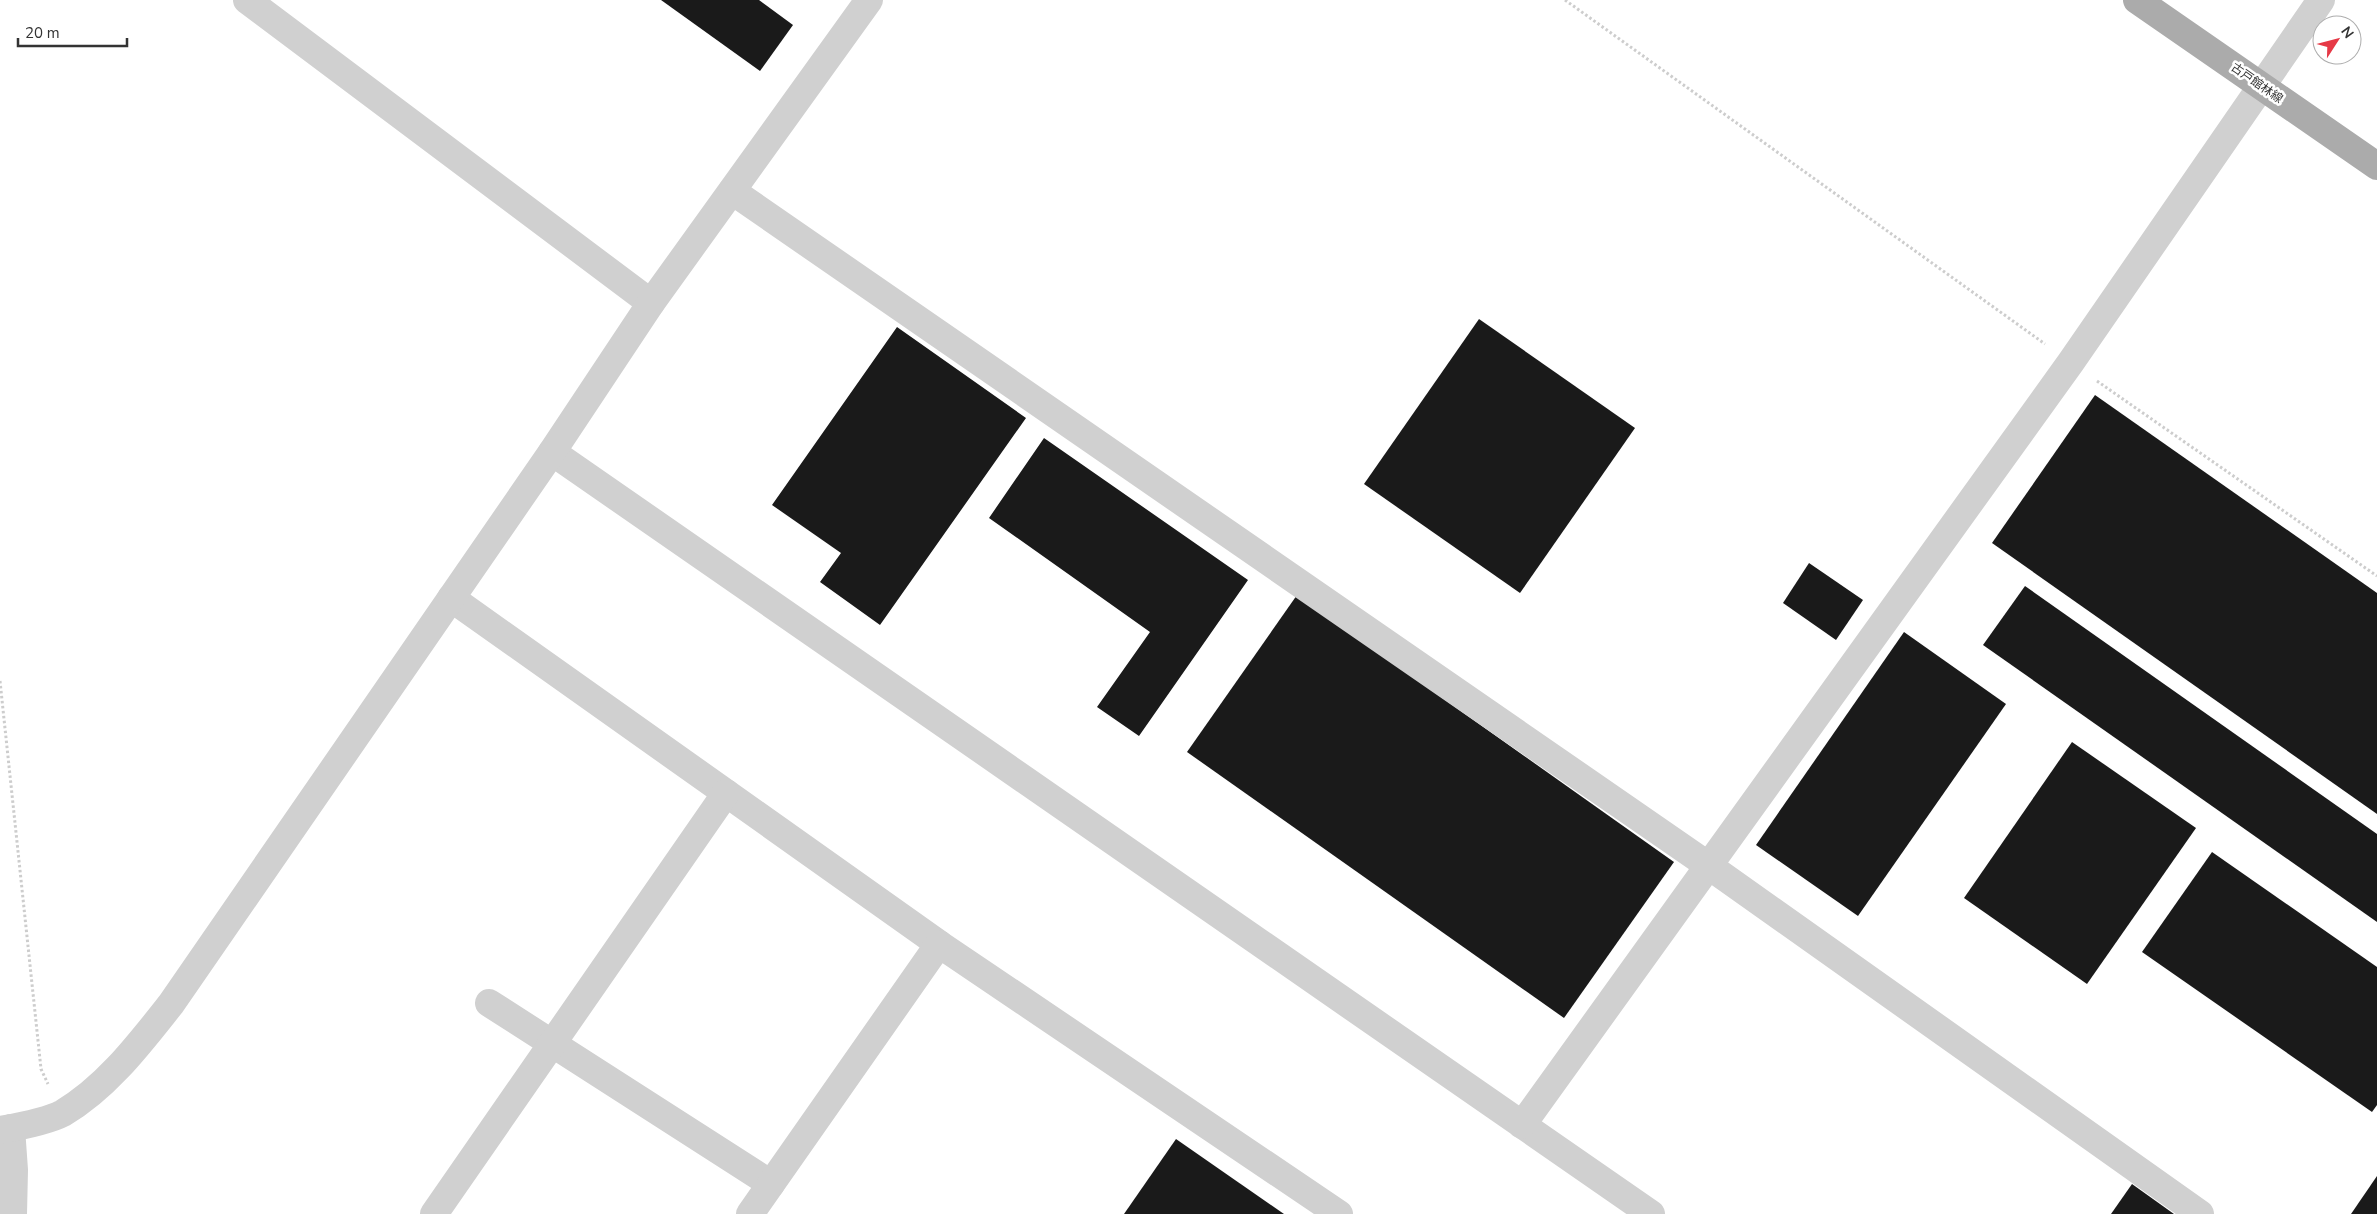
<svg xmlns="http://www.w3.org/2000/svg" width="2377" height="1214" font-family="'Nunito Sans','Noto Sans JP',sans-serif">
	<style>
		.building { fill: #1a1a1a }
		.lines { fill: none; stroke-linecap: round; stroke-linejoin: round }
		.path { stroke: #cdcdcd; stroke-width: 3; stroke-dasharray: 2.5 2.5; stroke-linecap: butt }
		.minor { stroke: #d0d0d0; stroke-width: 28 }
		.major { stroke: #ababab; stroke-width: 28 }
		.labels { text-anchor: middle; dominant-baseline: central; stroke-width: 5; stroke-linejoin: round; paint-order: stroke }
		.street-label { font-size: 12px; fill: #333; stroke: #fff }
	</style>
	<rect width="100%" height="100%" fill="#fff"/>
	<!-- building -->
	<g class="building">
		<polygon points="661,0 759,0 793,25 760,71"/>
		<polygon points="1479,319 1635,428 1520,593 1364,484"/>
		<polygon points="897,327 1026,418 880,625 820,582 841,553 772,505"/>
		<polygon points="2095,395 2377,593 2377,814 1992,543"/>
		<polygon points="1044,438 1248,580 1139,736 1097,707 1150,632 989,518"/>
		<polygon points="1809,563 1863,600 1836,640 1783,603"/>
		<polygon points="2025,586 2377,834 2377,922 1983,645"/>
		<polygon points="1297,595 1674,862 1564,1018 1187,752"/>
		<polygon points="1904,632 2006,704 1858,916 1756,845"/>
		<polygon points="2072,742 2196,828 2087,984 1964,898"/>
		<polygon points="2212,852 2377,967 2377,1105 2372,1112 2142,952"/>
		<polygon points="1176,1139 1284,1214 1124,1214"/>
		<polygon points="2377,1176 2377,1214 2351,1214"/>
		<polygon points="2132,1184 2174,1214 2111,1214"/>
	</g>
	<g class="lines">
		<!-- path -->
		<g class="path">
			<polyline points="1565,0 2045,344"/>
			<polyline points="2097,381 2377,576"/>
			<polyline points="0,681 41,1069 48,1084"/>
		</g>
		<!-- minor -->
		<g class="minor">
			<polyline points="247,0 651,303"/>
			<polyline points="732,191 1709,866 2200,1214"/>
			<polyline points="552,452 1651,1214"/>
			<polyline points="451,598 939,944"/>
			<polyline points="489,1003 771,1184"/>
			<polyline points="1522,1125 2071,362 2321,0"/>
			<polyline points="11,1128 14,1170 13,1214"/>
			<path d="M0,1130C17,1127 48,1121 63,1113C107,1087 140,1043 171,1004L552,452L651,303L869,0"/>
			<polyline points="434,1214 726,793"/>
			<polyline points="750,1214 939,944 1339,1214"/>
		</g>
		<!-- major -->
		<polyline class="major" points="2137,0 2377,166"/>
	</g>
	<g class="labels">
		<!-- street labels -->
		<g class="street-label">
			<text transform="translate(2257 83) rotate(35)">古戸館林線</text>
		</g>
	</g>
	<!-- north arrow -->
	<g transform="translate(2337 40) rotate(54)"><circle r="24" fill="#ffffff" stroke="#adadad"/>
	<path d="M0-4L9 19L0 12L-9 19Z" fill="#e63946"/>
	<text y="-8" font-size="14" font-weight="bold" text-anchor="middle" fill="#333333">N</text>
	</g>
	<!-- scale -->
	<path d="M18 38v8h109v-8" fill="none" stroke="#333333" stroke-width="2.5"/>
	<text x="25" y="38" font-size="15" fill="#333333" stroke="#ffffff" stroke-width="4" paint-order="stroke">20 m</text>
</svg>
